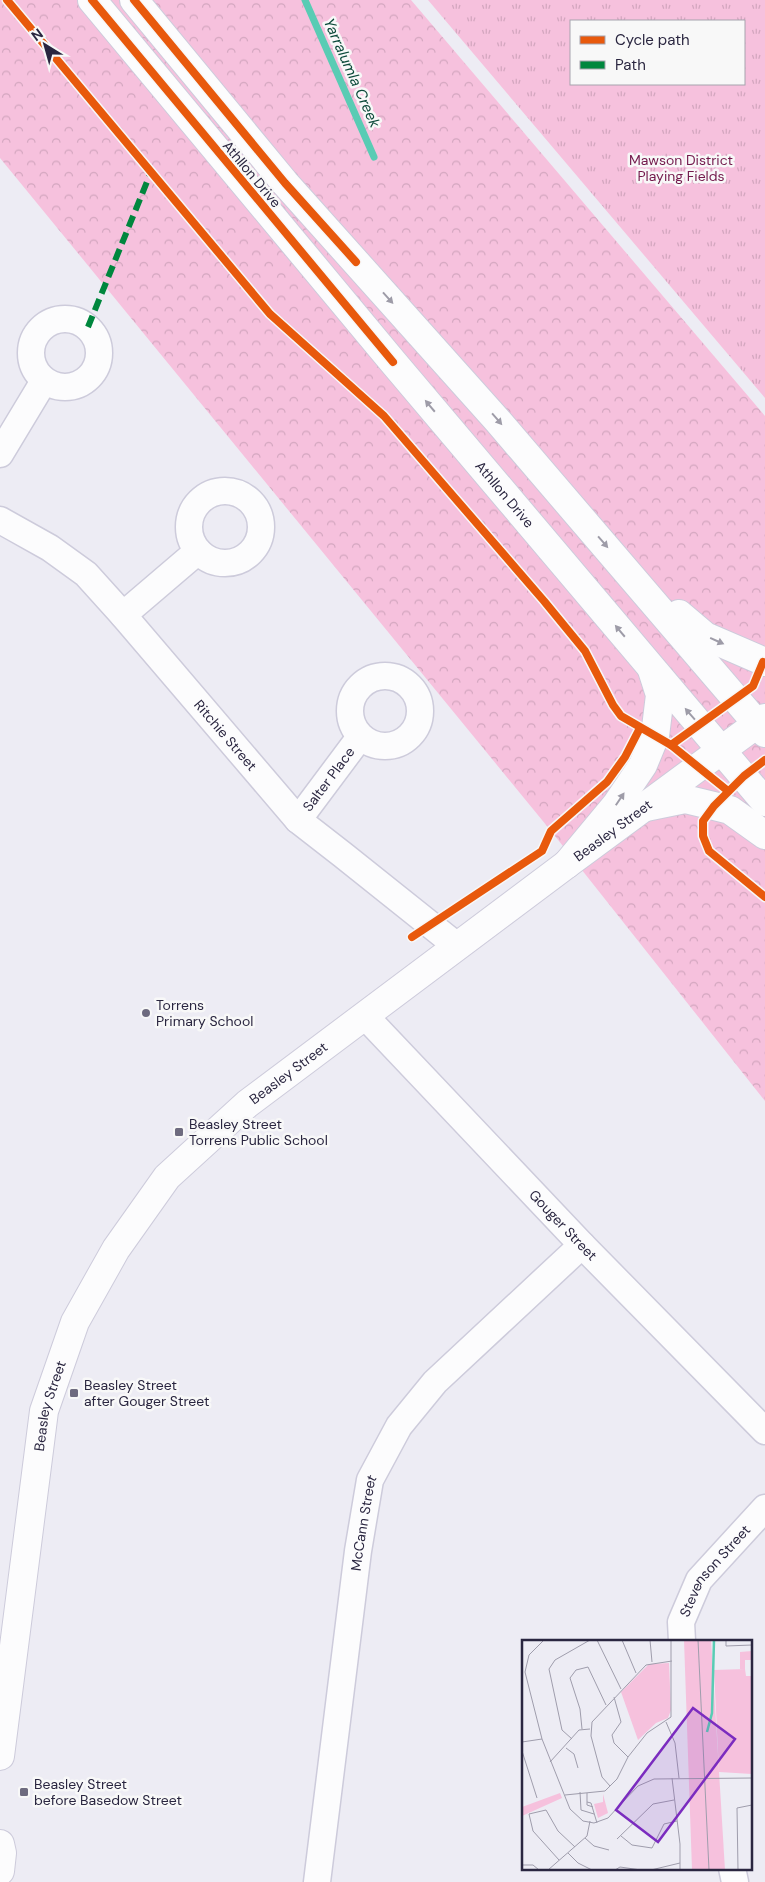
<svg xmlns="http://www.w3.org/2000/svg" width="765" height="1882" font-family="'DM Sans',sans-serif">
	<style>
		.forest { fill: url(#forest-crowns) }
		.park { fill: url(#park-tufts); fill-rule: evenodd }
		.lines { fill: none; stroke-linecap: round; stroke-linejoin: round }
		.stream { stroke: #59ccb4; stroke-width: 7 }
		.street-casing { stroke: #cdcbdb; stroke-width: 29 }
		.secondary-casing { stroke: #cdcbdb; stroke-width: 30 }
		.primary-casing { stroke: #cdcbdb; stroke-width: 30 }
		.street { stroke: #fcfcfd; stroke-width: 26 }
		.secondary { stroke: #fcfcfd; stroke-width: 28 }
		.primary { stroke: #fcfcfd; stroke-width: 28 }
		.quiet { stroke: #00873e; stroke-width: 6; stroke-dasharray: 12 6; stroke-linecap: butt }
		.cycleway-casing { stroke: #f8f8f8; stroke-width: 11 }
		.cycleway { stroke: #e8590c; stroke-width: 8 }
		.oneway { fill: #9e9ca8 }
		.poi-dot { fill: #6e6b7f; stroke: #f8f8f8; stroke-width: 2 }
		.labels { text-anchor: middle; dominant-baseline: central; stroke-width: 5; stroke-linejoin: round; paint-order: stroke }
		.park-label { font-size: 14px; fill: #73194c; stroke: #f8f8f8 }
		.street-label { font-size: 14px; fill: #2a2640; stroke: #f8f8f8 }
		.poi-label { font-size: 14px; fill: #2a2640; stroke: #f8f8f8; text-anchor: start }
		.water-label { font-size: 15px; font-style: italic; fill: #0c4a3a; stroke: #f8f8f8 }
		.inset-river { fill: none; stroke: #59ccb4; stroke-width: 2.5 }
		.inset-road { fill: none; stroke: #9f9dac; stroke-width: 1 }
		.view { fill: #7b2cbf; fill-opacity: 0.15; stroke: #7b2cbf; stroke-width: 2.5 }
		.inset-edge { fill: none; stroke: #2a2640; stroke-width: 2.5 }
	</style>
	<defs>
		<pattern id="forest-crowns" width="20" height="18" patternUnits="userSpaceOnUse" patternTransform="scale(1.25)"><rect width="20" height="18" fill="#f6c1dd"/><path d="M2 6a3 3 0 1 1 6 0M12 15a3 3 0 1 1 6 0" fill="none" stroke="#d3a6bf"/></pattern>
		<pattern id="park-tufts" width="24" height="20" patternUnits="userSpaceOnUse" patternTransform="scale(1.25)"><rect width="24" height="20" fill="#f6c1dd"/><path d="M3 7l-1-3M5 7V3M7 7l1-3M15 17l-1-3M17 17v-4M19 17l1-3" fill="none" stroke="#d3a6bf"/></pattern>
	</defs>
	<rect width="100%" height="100%" fill="#edecf4"/>
	<!-- forest -->
	<polygon class="forest" points="0,0 411,0 765,416 765,1101 551,831 0,158"/>
	<!-- park -->
	<path class="park" d="M428,0H765V398ZM571,21H744V84H571Z"/>
	<g class="lines">
		<!-- stream -->
		<polyline class="stream" points="305,0 374,157"/>
		<defs>
			<g id="street">
				<circle cx="65" cy="353" r="34"/>
				<polyline points="0,454 44,381"/>
				<circle cx="225" cy="527" r="36"/>
				<path id="s1" d="M0,520L50,548L86,574L123,615L298,820L343,855L457,946"/>
				<polyline points="123,615 198,551"/>
				<circle cx="385" cy="711" r="35"/>
				<path id="s2" d="M298,820L360,737"/>
				<path id="s3" d="M365,1016L582,1245L765,1431"/>
				<path id="s4" d="M682,1641L681,1622L699,1580L765,1508"/>
				<polyline points="732,1868 735,1882"/>
				<path id="s5" d="M317,1882L358,1551L370,1480L399,1426L435,1382L582,1245"/>
			</g>
			<g id="secondary">
				<path id="s6" d="M0,1756L44,1411L75,1322L116,1249L167,1177L247,1104L567,864L765,718"/>
				<polyline points="0,1844 2,1853 0,1871"/>
			</g>
			<g id="primary">
				<path id="s7" d="M92,0L393,362L765,802"/>
				<polyline points="134,0 285,183 497,420 765,733"/>
				<polyline points="679,614 705,636 765,662"/>
				<polyline points="646,807 685,799 714,806 730,810 765,835"/>
				<polyline points="567,864 616,805 643,765 655,736 660,695 652,670"/>
			</g>
		</defs>
		<!-- street casing -->
		<use href="#street" class="street-casing"/>
		<!-- secondary casing -->
		<use href="#secondary" class="secondary-casing"/>
		<!-- primary casing -->
		<use href="#primary" class="primary-casing"/>
		<!-- street -->
		<use href="#street" class="street"/>
		<!-- secondary -->
		<use href="#secondary" class="secondary"/>
		<!-- primary -->
		<use href="#primary" class="primary"/>
		<!-- quiet -->
		<polyline class="quiet" points="88,327 151,172"/>
		<defs>
			<g id="cycleway">
				<polyline points="7,0 270,314 384,416 544,601 585,651 613,705 621,716 671,745 728,791"/>
				<polyline points="92,0 393,362"/>
				<polyline points="134,0 285,183 356,262"/>
				<polyline points="671,745 753,686 763,662"/>
				<polyline points="765,760 744,776 714,806 703,821 703,836 709,851 765,897"/>
				<polyline points="412,937 542,851 551,831 607,782 625,757 640,728"/>
			</g>
		</defs>
		<!-- cycleway casing -->
		<use href="#cycleway" class="cycleway-casing"/>
		<!-- cycleway -->
		<use href="#cycleway" class="cycleway"/>
	</g>
	<!-- one-way arrows -->
	<defs><path id="oneway-solid" d="M-6-.8H1V-3.2L6.5 0L1 3.2V.8H-6Z" transform="scale(1.25)"/></defs>
	<g class="oneway">
		<use href="#oneway-solid" transform="translate(388 298) rotate(48)"/>
		<use href="#oneway-solid" transform="translate(430 406) rotate(-130)"/>
		<use href="#oneway-solid" transform="translate(497 419) rotate(49)"/>
		<use href="#oneway-solid" transform="translate(603 542) rotate(49)"/>
		<use href="#oneway-solid" transform="translate(620 631) rotate(-130)"/>
		<use href="#oneway-solid" transform="translate(717 641) rotate(24)"/>
		<use href="#oneway-solid" transform="translate(690 714) rotate(-131)"/>
		<use href="#oneway-solid" transform="translate(620 799) rotate(-56)"/>
	</g>
	<!-- markers -->
	<g class="poi-dot">
		<circle cx="146" cy="1013" r="5"/>
		<rect x="174" y="1127" width="10" height="10" rx="2.5"/>
		<rect x="69" y="1388" width="10" height="10" rx="2.5"/>
		<rect x="19" y="1787" width="10" height="10" rx="2.5"/>
	</g>
	<g class="labels">
		<!-- park labels -->
		<g class="park-label">
			<text x="681" y="160">Mawson District<tspan x="681" dy="16">Playing Fields</tspan></text>
		</g>
		<!-- street labels -->
		<g class="street-label">
			<text transform="translate(252 174) rotate(50)">Athllon Drive</text>
			<text stroke="none"><textPath href="#s7" startOffset="644">Athllon Drive</textPath></text>
			<text stroke="none"><textPath href="#s1" startOffset="315">Ritchie Street</textPath></text>
			<text stroke="none"><textPath href="#s2" startOffset="51">Salter Place</textPath></text>
			<text stroke="none"><textPath href="#s6" startOffset="1179">Beasley Street</textPath></text>
			<text stroke="none"><textPath href="#s6" startOffset="774">Beasley Street</textPath></text>
			<text stroke="none"><textPath href="#s3" startOffset="288">Gouger Street</textPath></text>
			<text stroke="none"><textPath href="#s6" startOffset="354">Beasley Street</textPath></text>
			<text stroke="none"><textPath href="#s5" startOffset="362">McCann Street</textPath></text>
			<text stroke="none"><textPath href="#s4" startOffset="81">Stevenson Street</textPath></text>
		</g>
		<!-- poi labels -->
		<g class="poi-label">
			<text x="156" y="1005">Torrens<tspan x="156" dy="16">Primary School</tspan></text>
			<text x="189" y="1124">Beasley Street<tspan x="189" dy="16">Torrens Public School</tspan></text>
			<text x="84" y="1385">Beasley Street<tspan x="84" dy="16">after Gouger Street</tspan></text>
			<text x="34" y="1784">Beasley Street<tspan x="34" dy="16">before Basedow Street</tspan></text>
		</g>
		<!-- water labels -->
		<g class="water-label">
			<text transform="translate(352 73) rotate(66)">Yarralumla Creek</text>
		</g>
	</g>
	<!-- overview -->
	<g transform="translate(522 1640)">
		<rect width="230" height="230" fill="#edecf4"/>
		<path d="M230,11V20H223V29H218V12Z" fill="#f6c1dd"/>
		<path d="M162,0H189L203,230H170Z" fill="#f6c1dd"/>
		<path d="M147,23L149,70L146,78L134,83L116,100L99,52L127,24ZM223,29L224,36H230V134L197,132L192,30ZM38,153L40,158L0,176V167ZM81,154L86,173L76,178L72,164L81,162Z" fill="#f6c1dd"/>
		<path class="inset-river" d="M185,92L190,73L192,0"/>
		<path class="inset-road" d="M22,0L7,15L3,32L20,99L48,169L61,181L72,183L86,178L97,166M75,0L99,49M100,0L114,33M128,0L130,22M176,0L187,230M204,0V6L230,5M92,57L99,82L90,95L92,103L106,117M144,82L153,103L157,138M60,89L58,69L48,38L54,30L66,27L84,65M50,99L40,90L27,29L33,20L68,0M0,102L20,99M44,108L52,114L56,128M0,111L15,158M28,122L57,90L68,89M150,138L158,204V230M88,146L80,137L69,96L70,82L124,25L150,21M58,152L59,170L72,174M65,153V165L71,167M43,155L83,151L95,139L106,117L125,93L149,77V0M65,162L69,163L75,183M96,167L116,146L132,139L230,138M99,196L110,205L130,208L142,184L155,181M63,198L72,206L87,210M95,199L131,164L152,160M46,213L56,223L70,230M37,220L11,191L7,174L24,170L36,191L53,207M0,225H11L17,230M26,230L65,196L68,181M93,230L98,227L119,230M129,230L158,223M216,230L215,168L230,165"/>
		<path class="view" d="M171,68L213,99L136,202L94,170Z"/>
		<rect width="230" height="230" class="inset-edge"/>
	</g>
	<!-- legend -->
	<rect x="570" y="20" width="175" height="65" fill="#f8f8f8" stroke="#a6a4ae"/>
	<rect x="580" y="36" width="25" height="8" fill="#e8590c" stroke="#a6a4ae"/>
	<text x="615" y="45" font-size="15" fill="#2a2640">Cycle path</text>
	<rect x="580" y="61" width="25" height="8" fill="#00873e" stroke="#a6a4ae"/>
	<text x="615" y="70" font-size="15" fill="#2a2640">Path</text>
	<!-- north arrow -->
	<g transform="translate(45 45) rotate(323)" stroke="#f8f8f8" stroke-width="4" paint-order="stroke">
	<path d="M0-4L9 19L0 12L-9 19Z" fill="#2a2640"/>
	<text y="-8" font-size="14" font-weight="bold" text-anchor="middle" fill="#2a2640">N</text>
	</g>
</svg>
